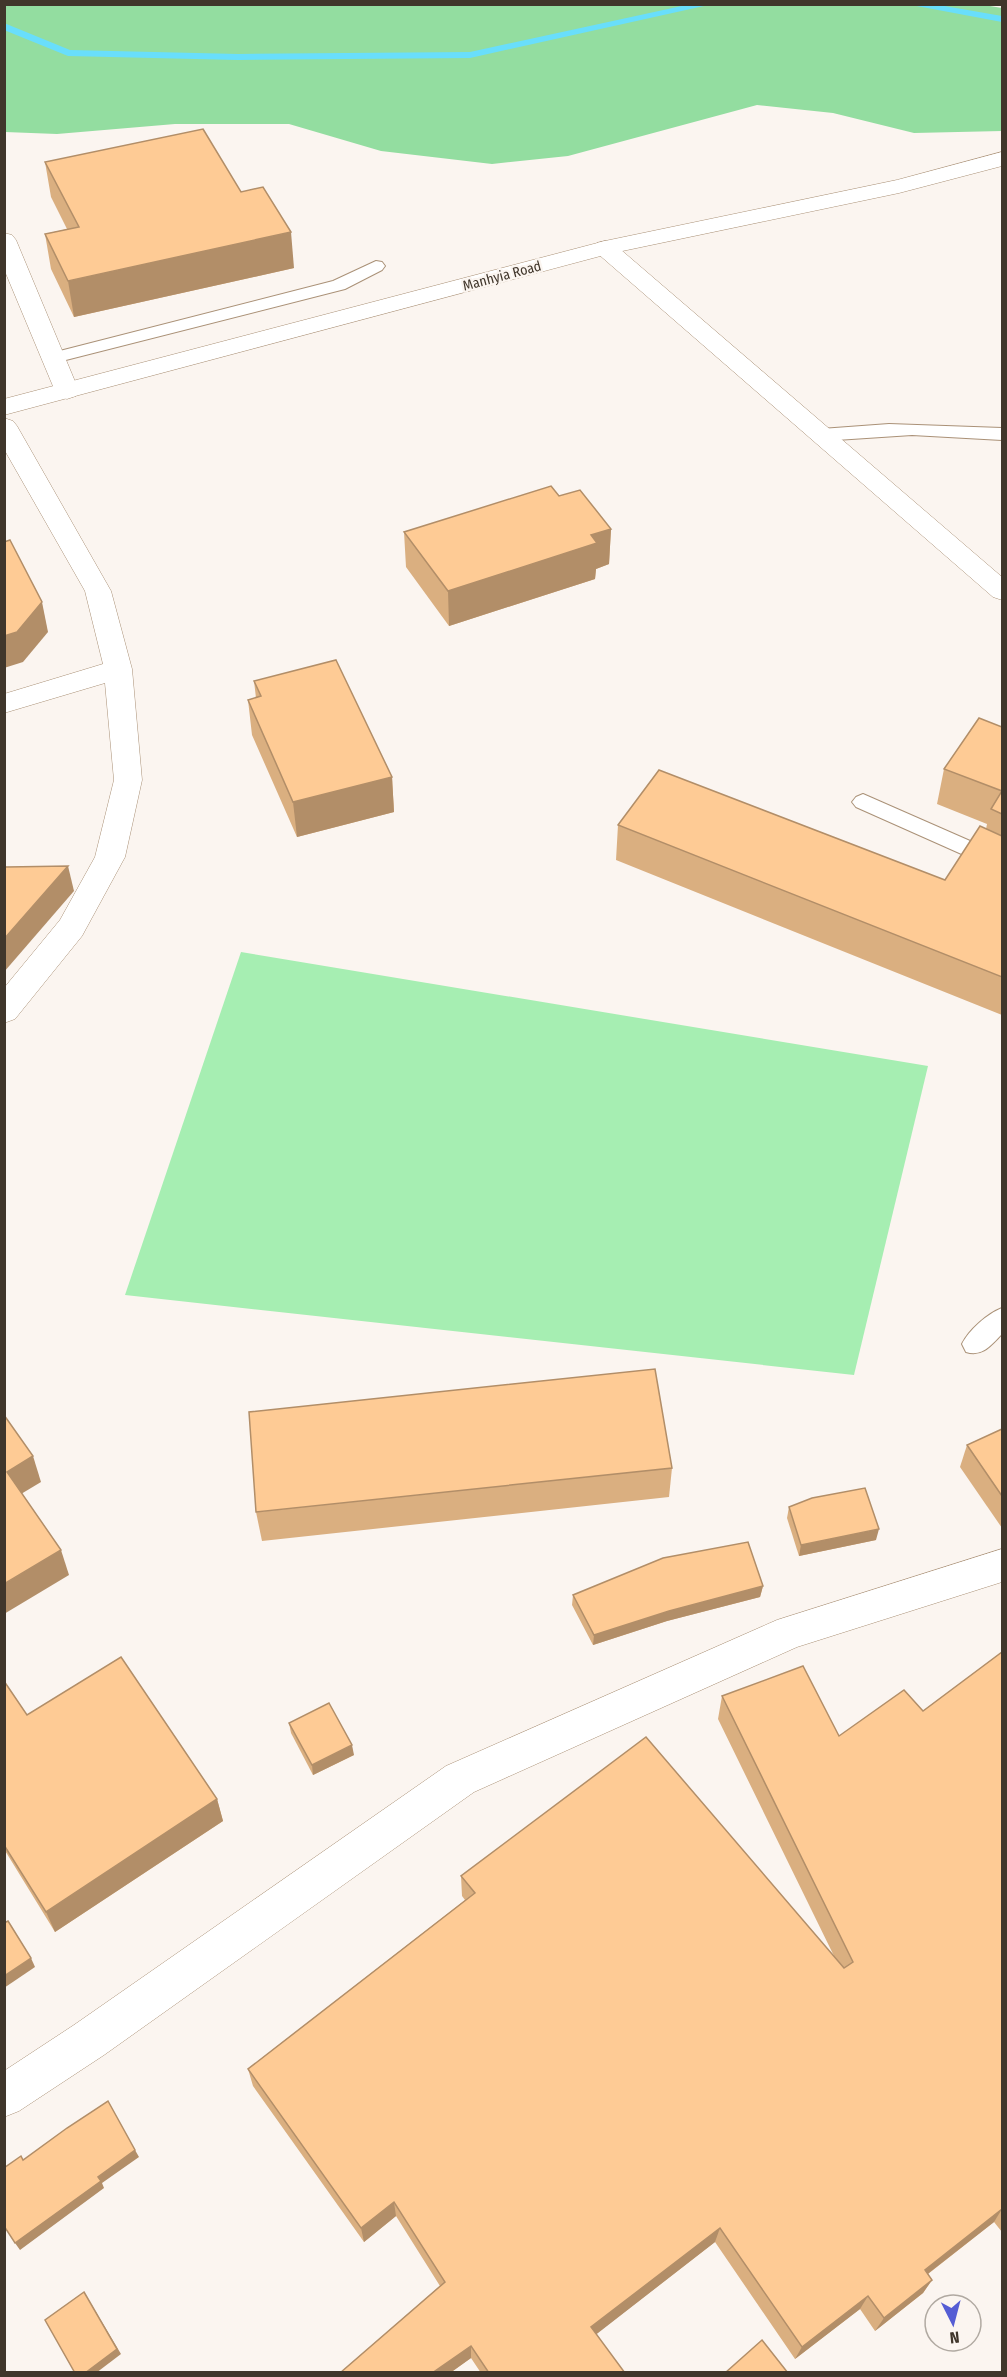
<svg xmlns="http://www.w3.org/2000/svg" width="1007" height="2377" font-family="'Fira Sans Condensed',sans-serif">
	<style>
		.green { fill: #a6eeb2 }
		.forest { fill: #93dda0 }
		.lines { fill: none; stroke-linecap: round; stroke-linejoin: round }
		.stream { fill: #69defb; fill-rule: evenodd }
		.lane-casing { stroke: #aa9177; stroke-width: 2 }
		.street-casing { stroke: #aa9177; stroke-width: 1 }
		.secondary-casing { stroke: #aa9177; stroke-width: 1 }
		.lane { fill: #fff; fill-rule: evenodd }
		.street { fill: #fff; fill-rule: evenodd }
		.secondary { fill: #fff; fill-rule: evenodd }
		.wall { fill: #daaf80 }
		.shaded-wall { fill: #b28e68 }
		.building { fill: #fecb95; stroke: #b28e68; stroke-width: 1.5 }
		.labels { text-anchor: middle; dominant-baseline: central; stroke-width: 4.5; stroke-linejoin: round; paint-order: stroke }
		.far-street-label { font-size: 14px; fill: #40362b; stroke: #fbf5f0 }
	</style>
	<rect width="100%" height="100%" fill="#fbf5f0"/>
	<!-- green -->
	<polygon class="green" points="241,952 928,1066 854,1375 125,1295"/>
	<!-- forest -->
	<polygon class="forest" points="984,5 1002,8 1002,131 914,133 833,113 757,105 568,156 492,164 381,151 289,124 175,124 57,134 5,132 5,5"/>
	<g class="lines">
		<!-- stream -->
		<g class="stream">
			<polygon points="691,4 713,4 470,58 238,60 68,56 4,30 4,23 70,50 238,54 470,52"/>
			<polygon points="906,4 933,4 1002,16 1002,22"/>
		</g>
		<defs>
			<g id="lane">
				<polygon points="376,261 382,262 385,266 382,270 345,289 54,363 48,362 45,358 48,354 333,281"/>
				<polygon points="889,424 1002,428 1002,440 912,435 821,441 815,439 812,435 815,431 821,429"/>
				<polygon points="863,794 1002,855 1002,872 856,807 852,802 856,797"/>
				<path d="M1002,1308V1334C991,1345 983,1357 966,1352L962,1344C969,1330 987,1314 1002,1308Z"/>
			</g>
			<g id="street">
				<polygon points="4,233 12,235 16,240 79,391 76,396 67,399 58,396 55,391 4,269"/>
				<polygon points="605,241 613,243 1002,577 1002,600 993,597 597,253 593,248 597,243"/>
				<polygon points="4,418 13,421 17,426 111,591 132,669 142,780 125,857 82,936 15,1019 4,1023 4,988 60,920 95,857 114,780 105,683 4,713 4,694 103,664 85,591 4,449"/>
				<polygon points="1002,1549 1002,1582 797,1647 474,1792 104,2055 19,2111 4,2117 4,2071 74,2025 446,1766 777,1620"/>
			</g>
			<polygon id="secondary" points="1002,152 1002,166 899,193 608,254 4,415 4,399 605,241 897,180"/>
		</defs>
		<!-- lane casing -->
		<use href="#lane" class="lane-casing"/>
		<!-- street casing -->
		<use href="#street" class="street-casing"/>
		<!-- secondary casing -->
		<use href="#secondary" class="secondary-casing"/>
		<!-- lane -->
		<use href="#lane" class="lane"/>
		<!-- street -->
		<use href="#street" class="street"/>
		<!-- secondary -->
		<use href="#secondary" class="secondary"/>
	</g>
	<!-- wall -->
	<g class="wall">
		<polygon points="45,162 241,192 294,268 74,317 51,269 45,234 67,229 51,197"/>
		<polygon points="559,496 611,529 609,564 596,569 595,579 449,626 406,567 404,532"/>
		<polygon points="254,681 392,777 394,812 297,837 252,735 248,700 256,698"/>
		<polygon points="1002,727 1002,1015 616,860 618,825 945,880 986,829 987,824 937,804 944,769"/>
		<polygon points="1002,1429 1002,1528 960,1467 967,1445"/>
		<polygon points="672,1468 669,1497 262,1541 256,1512"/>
		<polygon points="789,1507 876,1540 799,1556 787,1518"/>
		<polygon points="763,1586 760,1597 667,1621 593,1645 572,1605 573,1595"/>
		<polygon points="1002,1652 1002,2232 994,2222 928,2274 932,2280 923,2293 875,2331 860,2309 795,2359 715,2242 596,2334 625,2373 481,2373 471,2358 450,2373 340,2373 440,2286 396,2216 364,2242 253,2086 248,2069 465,1900 462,1896 461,1876 834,1956 718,1719 722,1696 839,1736 923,1711"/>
		<polygon points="4,1681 27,1715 217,1799 223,1821 55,1932 4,1849"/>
		<polygon points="289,1723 354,1755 313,1775 291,1733"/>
	</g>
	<!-- shaded-wall -->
	<g class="shaded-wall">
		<polygon points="291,232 294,268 74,317 68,281"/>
		<polygon points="611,529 609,564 596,569 595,579 449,626 448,591 591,535"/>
		<polygon points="42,602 48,632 23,662 4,668 4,636"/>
		<polygon points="392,777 394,812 297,837 293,802"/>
		<polygon points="68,866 74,891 4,972 4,939"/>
		<polygon points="33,1456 41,1482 16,1497 7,1472"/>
		<polygon points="879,1529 876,1540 799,1556 801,1545"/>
		<polygon points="61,1550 69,1575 4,1614 4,1584"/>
		<polygon points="763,1586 760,1597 667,1621 593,1645 594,1635 669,1611"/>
		<polygon points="352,1745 354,1755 313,1775 312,1765"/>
		<polygon points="217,1799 223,1821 55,1932 46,1912"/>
		<polygon points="31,1958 35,1967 4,1988 4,1976"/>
		<polygon points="135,2150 139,2157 102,2183 104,2188 20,2250 15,2243 98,2177"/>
		<polygon points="394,2202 396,2216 364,2242 361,2228"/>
		<polygon points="1002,2209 994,2222 916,2283 925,2270"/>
		<polygon points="720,2228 715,2242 589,2340 591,2327"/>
		<polygon points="932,2280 923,2293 875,2331 884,2318"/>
		<polygon points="84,2292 121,2354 96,2373 85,2373"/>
		<polygon points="868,2296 860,2309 795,2359 802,2347"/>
		<polygon points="471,2346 471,2358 450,2373 432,2373"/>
	</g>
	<!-- building -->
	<g class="building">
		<polygon points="203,129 241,192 263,187 291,232 68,281 45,234 79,227 45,162"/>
		<polygon points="551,486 559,496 580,490 611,529 591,535 597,543 448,591 404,532"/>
		<polygon points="10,540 42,602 17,632 4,636 4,542"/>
		<polygon points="336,660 392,777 293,802 248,700 261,696 254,681"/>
		<polygon points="979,718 1002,727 1002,814 991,809 1002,791 944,769"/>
		<polygon points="659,770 945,880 980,826 1002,836 1002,977 618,825"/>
		<polygon points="4,865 6,867 68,866 4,939"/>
		<polygon points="655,1369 672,1468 256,1512 249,1412"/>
		<polygon points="4,1415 33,1456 7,1472 61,1550 4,1584"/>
		<polygon points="1002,1429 1002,1496 967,1445"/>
		<polygon points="865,1488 879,1529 801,1545 789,1507 812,1498"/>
		<polygon points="748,1542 763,1586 669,1611 594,1635 573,1595 663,1558"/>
		<polygon points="1002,1652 1002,2209 925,2270 932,2280 884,2318 868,2296 802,2347 720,2228 591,2327 625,2373 489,2373 471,2346 432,2373 340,2373 445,2282 394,2202 361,2228 248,2069 475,1893 461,1876 646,1737 844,1968 853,1962 722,1696 803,1666 839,1736 904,1690 923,1711"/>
		<polygon points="121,1657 217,1799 46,1912 4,1845 4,1681 27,1715"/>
		<polygon points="329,1703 352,1745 312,1765 289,1723"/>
		<polygon points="8,1921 31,1958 4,1976 4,1923"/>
		<polygon points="108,2101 135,2150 98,2177 101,2181 15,2243 4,2226 4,2168 21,2156 23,2160 67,2128"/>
		<polygon points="84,2292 117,2349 85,2373 75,2373 45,2320"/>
		<polygon points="762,2340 788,2373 725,2373"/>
	</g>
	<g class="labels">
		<!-- far-street labels -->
		<g class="far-street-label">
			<text transform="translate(502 276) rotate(-15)">Manhyia Road</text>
		</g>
	</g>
	<!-- border -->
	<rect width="1007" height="2377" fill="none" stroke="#40362b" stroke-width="12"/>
	<!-- north arrow -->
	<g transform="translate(953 2323) rotate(174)"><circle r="28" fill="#fbf5f0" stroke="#b0a9a1" stroke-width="1.5"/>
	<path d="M0-4.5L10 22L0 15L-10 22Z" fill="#555dd4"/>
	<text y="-9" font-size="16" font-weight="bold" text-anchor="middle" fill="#40362b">N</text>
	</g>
</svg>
